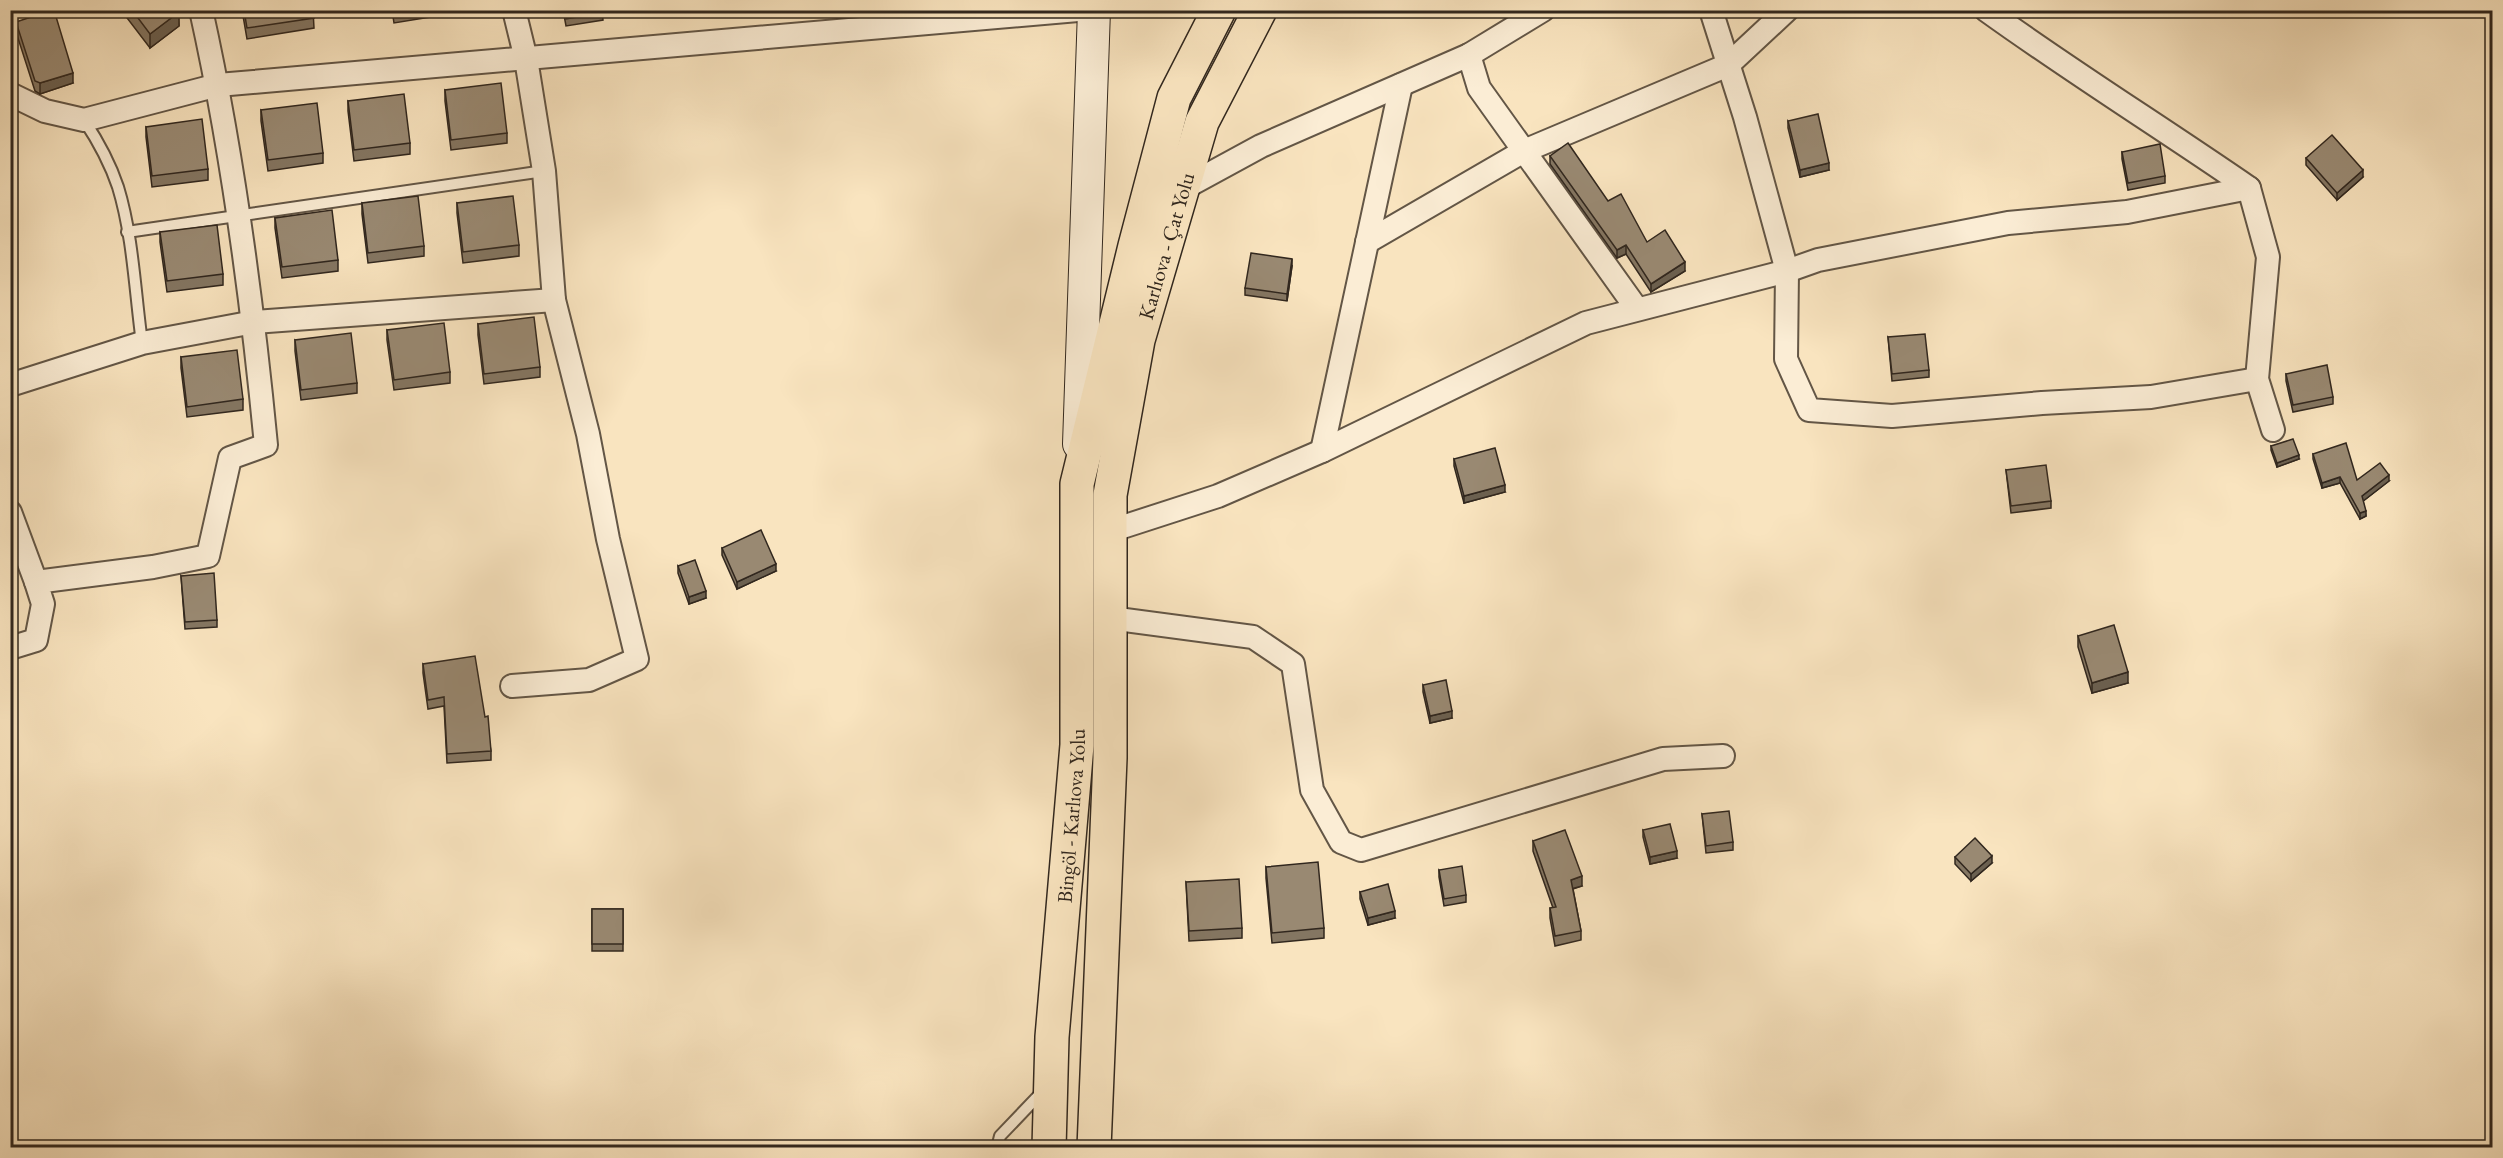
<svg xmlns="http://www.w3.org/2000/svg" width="2503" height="1158" font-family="'EB Garamond',serif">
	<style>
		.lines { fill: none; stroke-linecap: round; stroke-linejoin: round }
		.lane-casing { stroke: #635646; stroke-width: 14 }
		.street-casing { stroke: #635646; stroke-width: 26 }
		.secondary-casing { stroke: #31271e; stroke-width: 34 }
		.highway-casing { stroke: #31271e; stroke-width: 36 }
		.lane { stroke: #fbedd5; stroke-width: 10 }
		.street { stroke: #fbedd5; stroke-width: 22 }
		.secondary { stroke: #fbedd5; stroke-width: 32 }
		.highway { stroke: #f9e4bf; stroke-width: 33 }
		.wall { fill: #847662; stroke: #31271e; stroke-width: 1.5 }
		.shaded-wall { fill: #6b6050; stroke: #31271e; stroke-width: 1.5 }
		.building { fill: #998972; stroke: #31271e; stroke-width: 1.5 }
		.labels { text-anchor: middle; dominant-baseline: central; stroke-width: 4.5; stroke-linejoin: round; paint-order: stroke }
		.street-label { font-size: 21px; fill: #31271e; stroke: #fbedd5 }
	</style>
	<rect width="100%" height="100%" fill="#f9e4bf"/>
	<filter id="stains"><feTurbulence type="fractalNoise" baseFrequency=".00333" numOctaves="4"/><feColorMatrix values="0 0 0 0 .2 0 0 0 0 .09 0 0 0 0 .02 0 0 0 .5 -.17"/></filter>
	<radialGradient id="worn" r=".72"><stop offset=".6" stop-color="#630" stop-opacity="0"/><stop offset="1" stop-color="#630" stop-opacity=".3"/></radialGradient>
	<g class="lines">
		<defs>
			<g id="lane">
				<path d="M84,120C98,141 110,163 118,187C133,236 135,292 142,343"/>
				<polyline points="127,232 544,171"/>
				<polyline points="997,1148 1000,1136 1042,1092"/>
			</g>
			<g id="street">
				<polyline points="1711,10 1745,117 1787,271 1786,359 1809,410 1892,416 2042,403 2151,397 2257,379"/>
				<path d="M1986,10C2072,72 2162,128 2249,188"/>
				<polyline points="1469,55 1479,88 1637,309"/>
				<polyline points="10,94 45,111 84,120 218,85 1078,10"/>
				<polyline points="1182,189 1261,146 1469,55 1543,10"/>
				<polyline points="1367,242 1524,151 1728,65 1787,10"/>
				<polyline points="10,385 142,343 254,322 554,300"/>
				<polyline points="1322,451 1401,85"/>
				<polyline points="10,512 36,582"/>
				<polyline points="1110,531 1218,496 1322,451 1586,323 1787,271 1818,260 2008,223 2127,212 2249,188 2268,257 2257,379 2273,430"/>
				<polyline points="1110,618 1253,637 1293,664 1312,790 1341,842 1361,850 1663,759 1723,756"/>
				<path d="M10,648L36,640L43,604L36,582L153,567L208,556L230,458L266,445C252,299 233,154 201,10"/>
				<polyline points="512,686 589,680 637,659 608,539 588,434 554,300 544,171 526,59 514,10"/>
			</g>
			<polyline id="secondary" points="1079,444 1094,10"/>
			<g id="highway">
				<path id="s1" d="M1049,1148L1052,1037L1077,745V484L1135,246L1174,98L1219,10"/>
				<path id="s2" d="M1094,1148L1110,758V495L1138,340L1202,122L1260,10"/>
			</g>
		</defs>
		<!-- lane casing -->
		<use href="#lane" class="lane-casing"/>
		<!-- street casing -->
		<use href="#street" class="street-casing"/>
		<!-- secondary casing -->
		<use href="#secondary" class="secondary-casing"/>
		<!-- highway casing -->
		<use href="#highway" class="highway-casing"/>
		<!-- lane -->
		<use href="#lane" class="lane"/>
		<!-- street -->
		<use href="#street" class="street"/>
		<!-- secondary -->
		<use href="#secondary" class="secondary"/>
		<!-- highway -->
		<use href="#highway" class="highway"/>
	</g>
	<!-- wall -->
	<g class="wall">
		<polygon points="121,10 178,10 179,26 150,48"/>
		<polygon points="242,10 313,10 314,28 247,39"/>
		<polygon points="392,10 461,10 461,12 394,23"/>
		<polygon points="563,10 602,10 603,20 566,26"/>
		<polygon points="16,22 73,83 40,94 35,91 16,32"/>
		<polygon points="445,90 507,133 507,143 451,150 445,101"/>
		<polygon points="348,101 410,143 410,154 354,161 348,111"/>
		<polygon points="261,110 323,153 323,163 268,171 261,121"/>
		<polygon points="1788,121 1829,170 1800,177 1788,128"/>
		<polygon points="146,127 208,169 208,180 152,187 146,137"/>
		<polygon points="2122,152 2165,176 2165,183 2128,190 2122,159"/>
		<polygon points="1550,156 1608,201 1647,242 1685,271 1651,292 1626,254 1617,258 1550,164"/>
		<polygon points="2306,158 2363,177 2337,200 2306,165"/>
		<polygon points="362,203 424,246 424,256 368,263 362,214"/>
		<polygon points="457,203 519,245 519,256 463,263 457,213"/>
		<polygon points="275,218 338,260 338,271 282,278 275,228"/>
		<polygon points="160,232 223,274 223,285 167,292 160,242"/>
		<polygon points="1292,266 1287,301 1245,295 1245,288"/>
		<polygon points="478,324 540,367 540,377 484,384 478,335"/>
		<polygon points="387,330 450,372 450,383 394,390 387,340"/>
		<polygon points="1888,337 1929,370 1929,377 1892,381"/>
		<polygon points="295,340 357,383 357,393 301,400 295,351"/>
		<polygon points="181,357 243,399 243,410 187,417 181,368"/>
		<polygon points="2286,374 2333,397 2333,404 2293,412 2286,381"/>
		<polygon points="2271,446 2299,459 2277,467 2271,450"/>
		<polygon points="2313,454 2357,480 2389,481 2363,501 2366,516 2360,519 2340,483 2322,488 2313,459"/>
		<polygon points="1454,459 1505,492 1464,503 1454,466"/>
		<polygon points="2006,470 2051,501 2051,508 2011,513"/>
		<polygon points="722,548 776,571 737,589 722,555"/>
		<polygon points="678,566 706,598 689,604 678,573"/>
		<polygon points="181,576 217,620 217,627 185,629"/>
		<polygon points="2078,636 2128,683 2092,693 2078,647"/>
		<polygon points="423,664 485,717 491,751 491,760 447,763 444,706 428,709 423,673"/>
		<polygon points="1423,685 1452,718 1430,723 1423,692"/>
		<polygon points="1702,814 1733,842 1733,850 1706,853"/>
		<polygon points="1643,830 1677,858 1650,864 1643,837"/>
		<polygon points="1533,841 1582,886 1573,889 1581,931 1581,940 1555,946 1550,918 1550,908 1553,908 1533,851"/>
		<polygon points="1955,857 1992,863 1971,881 1955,864"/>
		<polygon points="1266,867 1324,928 1324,938 1272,943 1266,878"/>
		<polygon points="1439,870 1466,895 1466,902 1444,906 1439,877"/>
		<polygon points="1186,882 1242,928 1242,938 1189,941"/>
		<polygon points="1360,892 1395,918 1368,925 1360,899"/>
		<rect x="592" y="909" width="31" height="42"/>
	</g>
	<!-- shaded-wall -->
	<g class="shaded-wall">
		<polygon points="1468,10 1477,10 1468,15"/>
		<polygon points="179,12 179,26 150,48 150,34"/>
		<polygon points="73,73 73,83 40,94 40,83"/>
		<polygon points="1829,163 1829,170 1800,177 1800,170"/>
		<polygon points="2363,170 2363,177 2337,200 2337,193"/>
		<polygon points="1626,245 1626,254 1617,258 1617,250"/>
		<polygon points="1292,259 1292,266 1287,301 1287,294"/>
		<polygon points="1685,262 1685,271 1651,292 1651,284"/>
		<polygon points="2299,455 2299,459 2277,467 2277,463"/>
		<polygon points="2389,475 2389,481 2362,502 2362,496"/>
		<polygon points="2340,477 2340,483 2322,488 2322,483"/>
		<polygon points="1505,485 1505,492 1464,503 1464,496"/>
		<polygon points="2366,511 2366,516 2360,519 2360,513"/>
		<polygon points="776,564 776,571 737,589 737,582"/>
		<polygon points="706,591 706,598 689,604 689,597"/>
		<polygon points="2128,672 2128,683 2092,693 2092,683"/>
		<polygon points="1452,711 1452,718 1430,723 1430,716"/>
		<polygon points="1677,851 1677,858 1650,864 1650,857"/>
		<polygon points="1992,856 1992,863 1971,881 1971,874"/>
		<polygon points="1582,876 1582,886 1571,889 1571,880"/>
		<polygon points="1395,911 1395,918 1368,925 1368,918"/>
	</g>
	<!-- building -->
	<g class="building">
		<polygon points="52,10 54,10 73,73 40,83 35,81 16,22"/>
		<polygon points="132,10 178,10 179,12 150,34"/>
		<polygon points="244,10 313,10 314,18 247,28"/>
		<polygon points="393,10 405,10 394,12"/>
		<polygon points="565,10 602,10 603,13 566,19"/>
		<polygon points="501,83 507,133 451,140 445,90"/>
		<polygon points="404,94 410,143 354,150 348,101"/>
		<polygon points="317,103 323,153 268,160 261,110"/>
		<polygon points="1818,114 1829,163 1800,170 1788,121"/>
		<polygon points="202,119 208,169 152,176 146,127"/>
		<polygon points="2332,135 2363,170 2337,193 2306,158"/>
		<polygon points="1568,143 1608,201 1621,194 1647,242 1665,230 1685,262 1651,284 1626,245 1617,250 1550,156"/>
		<polygon points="2160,144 2165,176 2128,183 2122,152"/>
		<polygon points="418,196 424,246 368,253 362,203"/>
		<polygon points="513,196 519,245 463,252 457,203"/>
		<polygon points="332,210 338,260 282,267 275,218"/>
		<polygon points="217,225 223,274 167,281 160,232"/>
		<polygon points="1251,253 1292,259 1287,294 1245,288"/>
		<polygon points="534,317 540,367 484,374 478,324"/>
		<polygon points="444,323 450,372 394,380 387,330"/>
		<polygon points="351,333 357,383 301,390 295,340"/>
		<polygon points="1925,334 1929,370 1892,374 1888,337"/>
		<polygon points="237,350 243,399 187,407 181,357"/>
		<polygon points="2327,365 2333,397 2293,405 2286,374"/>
		<polygon points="2293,439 2299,455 2277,463 2271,446"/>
		<polygon points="2346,443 2357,480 2380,463 2389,475 2362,496 2366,511 2360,513 2340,477 2322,483 2313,454"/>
		<polygon points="1495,448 1505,485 1464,496 1454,459"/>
		<polygon points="2046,465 2051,501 2011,506 2006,470"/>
		<polygon points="761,530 776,564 737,582 722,548"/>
		<polygon points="695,560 706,591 689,597 678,566"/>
		<polygon points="214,573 217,620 185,622 181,576"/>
		<polygon points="2114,625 2128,672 2092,683 2078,636"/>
		<polygon points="475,656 485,717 488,716 491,751 447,754 444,697 428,700 423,664"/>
		<polygon points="1446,680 1452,711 1430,716 1423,685"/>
		<polygon points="1729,811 1733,842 1706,846 1702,814"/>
		<polygon points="1670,824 1677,851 1650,857 1643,830"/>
		<polygon points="1565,830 1582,876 1571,880 1581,931 1555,936 1550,908 1556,907 1533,841"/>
		<polygon points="1975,838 1992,856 1971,874 1955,857"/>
		<polygon points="1318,862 1324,928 1272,933 1266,867"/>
		<polygon points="1462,866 1466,895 1444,899 1439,870"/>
		<polygon points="1239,879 1242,928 1189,931 1186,882"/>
		<polygon points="1388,884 1395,911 1368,918 1360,892"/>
		<rect x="592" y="909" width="31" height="35"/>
	</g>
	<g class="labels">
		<!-- street labels -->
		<g class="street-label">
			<text stroke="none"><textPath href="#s2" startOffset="909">Karlıova - Çat Yolu</textPath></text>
			<text stroke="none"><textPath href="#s1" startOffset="333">Bingöl - Karlıova Yolu</textPath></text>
		</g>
	</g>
	<!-- margin -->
	<rect width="2503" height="1158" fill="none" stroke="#f9e4bf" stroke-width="36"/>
	<rect x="12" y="12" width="2479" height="1134" fill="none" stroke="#31271e" stroke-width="3"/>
	<rect x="18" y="18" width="2467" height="1122" fill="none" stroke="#31271e" stroke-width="1.5"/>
	<rect width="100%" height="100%" filter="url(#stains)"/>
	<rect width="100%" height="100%" fill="url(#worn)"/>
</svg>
